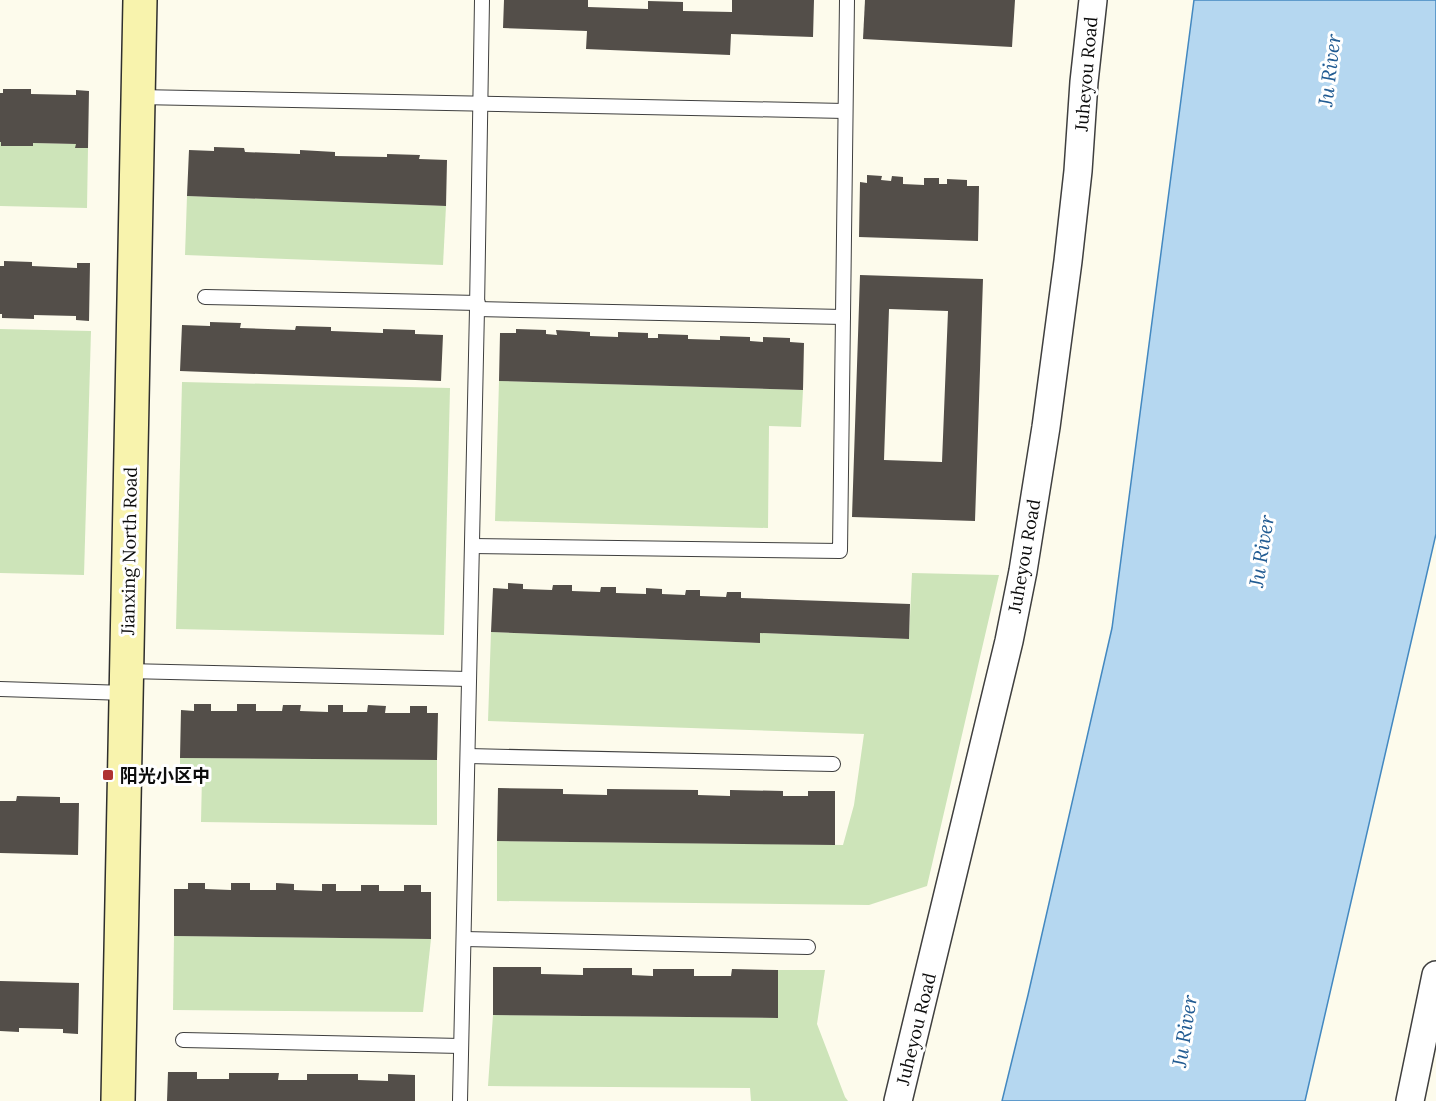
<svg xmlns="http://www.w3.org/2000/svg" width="1436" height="1101" font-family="Lora,'Noto Sans SC',serif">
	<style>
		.green { fill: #cde4b9 }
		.water { fill: #b5d7f0; stroke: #4388c0; stroke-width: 1.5 }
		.building { fill: #534e49; fill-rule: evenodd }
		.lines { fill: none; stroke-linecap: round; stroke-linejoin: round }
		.lane-casing { stroke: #3f3f3f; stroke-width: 16 }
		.street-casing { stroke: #3f3f3f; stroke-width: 30 }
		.secondary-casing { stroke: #2e2e2e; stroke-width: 36 }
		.lane { stroke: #fff; stroke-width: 14 }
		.street { stroke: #fff; stroke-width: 27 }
		.secondary { stroke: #f8f3ad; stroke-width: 33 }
		.poi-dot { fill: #af3131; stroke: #fff; stroke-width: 2 }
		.labels { text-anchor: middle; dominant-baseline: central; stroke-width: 6; stroke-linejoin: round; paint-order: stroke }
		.street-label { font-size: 18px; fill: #0c0c0c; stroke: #fff }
		.poi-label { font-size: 18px; font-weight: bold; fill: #0c0c0c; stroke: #fff; text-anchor: start }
		.water-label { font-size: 20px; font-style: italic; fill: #215b92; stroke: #fff }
	</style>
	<rect width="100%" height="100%" fill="#fdfbec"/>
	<!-- green -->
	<g class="green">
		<polygon points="0,142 1,142 2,146 33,146 33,143 76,144 76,148 88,148 87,208 0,206"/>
		<polygon points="187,196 446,206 443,265 185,255"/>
		<polygon points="0,329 91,331 84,575 0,573"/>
		<polygon points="499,381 803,390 801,427 769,426 768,528 495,521"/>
		<polygon points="182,382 450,388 444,635 176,629"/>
		<polygon points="912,573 999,575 927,886 869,905 497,901 497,841 843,845 854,805 864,734 488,721 491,632 760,643 760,633 909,639"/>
		<polygon points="180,758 437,760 437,825 201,822 202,776 180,776"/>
		<polygon points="174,936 431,939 423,1012 173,1010"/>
		<polygon points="778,970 825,970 817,1024 845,1097 848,1101 751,1101 750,1088 488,1086 493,1015 778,1018"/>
	</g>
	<!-- water -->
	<polygon class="water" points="1194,0 1436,0 1436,534 1305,1101 1002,1101 1028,995 1112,628"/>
	<!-- building -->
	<g class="building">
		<polygon points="504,0 588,0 588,7 648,9 648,1 683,2 683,11 732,12 732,0 814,0 813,37 731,34 730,55 586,49 587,31 503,28"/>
		<polygon points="865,0 1015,0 1012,47 863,39"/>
		<polygon points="3,89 31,89 31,94 76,95 76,90 89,91 88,148 75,148 76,144 33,143 33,146 1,146 1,142 0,142 0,93 3,93"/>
		<polygon points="214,147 244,148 245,152 300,154 300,150 335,152 335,156 387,157 387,154 420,155 419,159 447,160 446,206 187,196 189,150 214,151"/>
		<polygon points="867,175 882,176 881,180 891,181 892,176 903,177 903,184 924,185 924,178 939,178 939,184 947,184 947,179 967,180 967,186 979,186 978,241 859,237 860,182 867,183"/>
		<polygon points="4,261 32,262 32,266 77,268 77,263 90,263 89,321 76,320 76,316 34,315 34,319 2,318 2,314 0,314 0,266 4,266"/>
		<path d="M860,275L983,279L975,521L852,517ZM889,309L948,311L942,462L884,460Z"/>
		<polygon points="210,322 241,323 240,328 295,330 296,326 331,327 331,331 383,333 383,329 415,330 415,334 443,335 441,381 180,371 182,325 210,326"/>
		<polygon points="516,329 546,330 546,334 557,335 556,330 590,332 590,336 618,337 618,332 648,333 648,338 658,338 658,334 688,335 688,339 720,340 720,336 750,337 750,341 763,342 763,337 790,338 790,342 804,343 803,390 499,381 500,333 516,333"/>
		<polygon points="508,583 523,584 523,589 552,590 553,585 572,585 572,591 600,592 601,587 616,587 616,593 646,594 646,588 662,589 662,594 685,595 686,590 700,590 700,596 726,597 727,592 741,592 741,598 910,604 909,639 760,633 760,643 491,632 493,588 508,589"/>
		<polygon points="194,704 211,704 211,711 237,711 237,704 256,704 256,711 282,711 283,705 301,705 300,711 328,712 328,705 343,705 343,712 367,712 368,705 386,706 385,713 410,713 410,706 427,706 427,713 438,713 437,760 180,758 181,710 194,711"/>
		<polygon points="498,788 563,789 563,794 607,795 607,789 698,790 698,795 730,796 730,790 783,791 783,796 808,796 808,791 835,791 835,845 497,841"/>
		<polygon points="17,796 60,797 60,803 79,803 78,855 0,853 0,801 16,801"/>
		<polygon points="188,883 205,883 205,889 231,890 231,883 250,883 250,890 276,890 276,883 294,884 294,890 322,891 322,884 336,884 336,891 361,891 361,885 379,885 379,891 404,891 404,885 421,885 421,892 431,892 431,939 174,936 174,889 188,889"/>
		<polygon points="493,967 541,967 541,974 583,975 583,968 632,968 632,975 653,976 653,969 694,969 694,976 731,976 732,969 778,970 778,1018 493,1015"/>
		<polygon points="0,981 79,983 78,1034 63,1033 63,1029 19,1028 19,1032 0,1031"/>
		<polygon points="168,1072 197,1072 197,1079 229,1079 229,1073 279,1073 278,1080 307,1080 307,1074 358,1074 358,1080 388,1081 388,1074 415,1075 415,1101 167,1101"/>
	</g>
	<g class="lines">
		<defs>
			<g id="lane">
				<polyline points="138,97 845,111"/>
				<polyline points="205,297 478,303"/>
				<polyline points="477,309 843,317"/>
				<polyline points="472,546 840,551 847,0"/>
				<polyline points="127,671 469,679"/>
				<polyline points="0,689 126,693"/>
				<polyline points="468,756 833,764"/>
				<polyline points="464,939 808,947"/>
				<polyline points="183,1040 461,1046"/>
				<polyline points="460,1101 477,309 482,0"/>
			</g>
			<g id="street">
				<polyline points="898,1101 1009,641 1023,571 1046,427 1068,261 1078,171 1084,82 1093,0"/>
				<polyline points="1410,1101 1436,975"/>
			</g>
			<polyline id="secondary" points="118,1101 140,0"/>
		</defs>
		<!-- lane casing -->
		<use href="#lane" class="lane-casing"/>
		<!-- street casing -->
		<use href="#street" class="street-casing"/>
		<!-- secondary casing -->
		<use href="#secondary" class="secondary-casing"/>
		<!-- lane -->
		<use href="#lane" class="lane"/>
		<!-- street -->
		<use href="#street" class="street"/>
		<!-- secondary -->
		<use href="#secondary" class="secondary"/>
	</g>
	<!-- markers -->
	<rect class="poi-dot" x="102" y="769" width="12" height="12" rx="3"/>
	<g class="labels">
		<!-- street labels -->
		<g class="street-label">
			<text transform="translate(1086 74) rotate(-85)">Juheyou Road</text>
			<text transform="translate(129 551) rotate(-89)">Jianxing North Road</text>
			<text transform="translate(1024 556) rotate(-80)">Juheyou Road</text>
			<text transform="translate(916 1029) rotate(-76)">Juheyou Road</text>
		</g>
		<!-- poi labels -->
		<g class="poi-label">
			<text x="120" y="775">阳光小区中</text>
		</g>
		<!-- water labels -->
		<g class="water-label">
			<text transform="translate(1329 70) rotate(-83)">Ju River</text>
			<text transform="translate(1261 551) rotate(-81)">Ju River</text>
			<text transform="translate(1184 1031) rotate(-81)">Ju River</text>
		</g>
	</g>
</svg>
